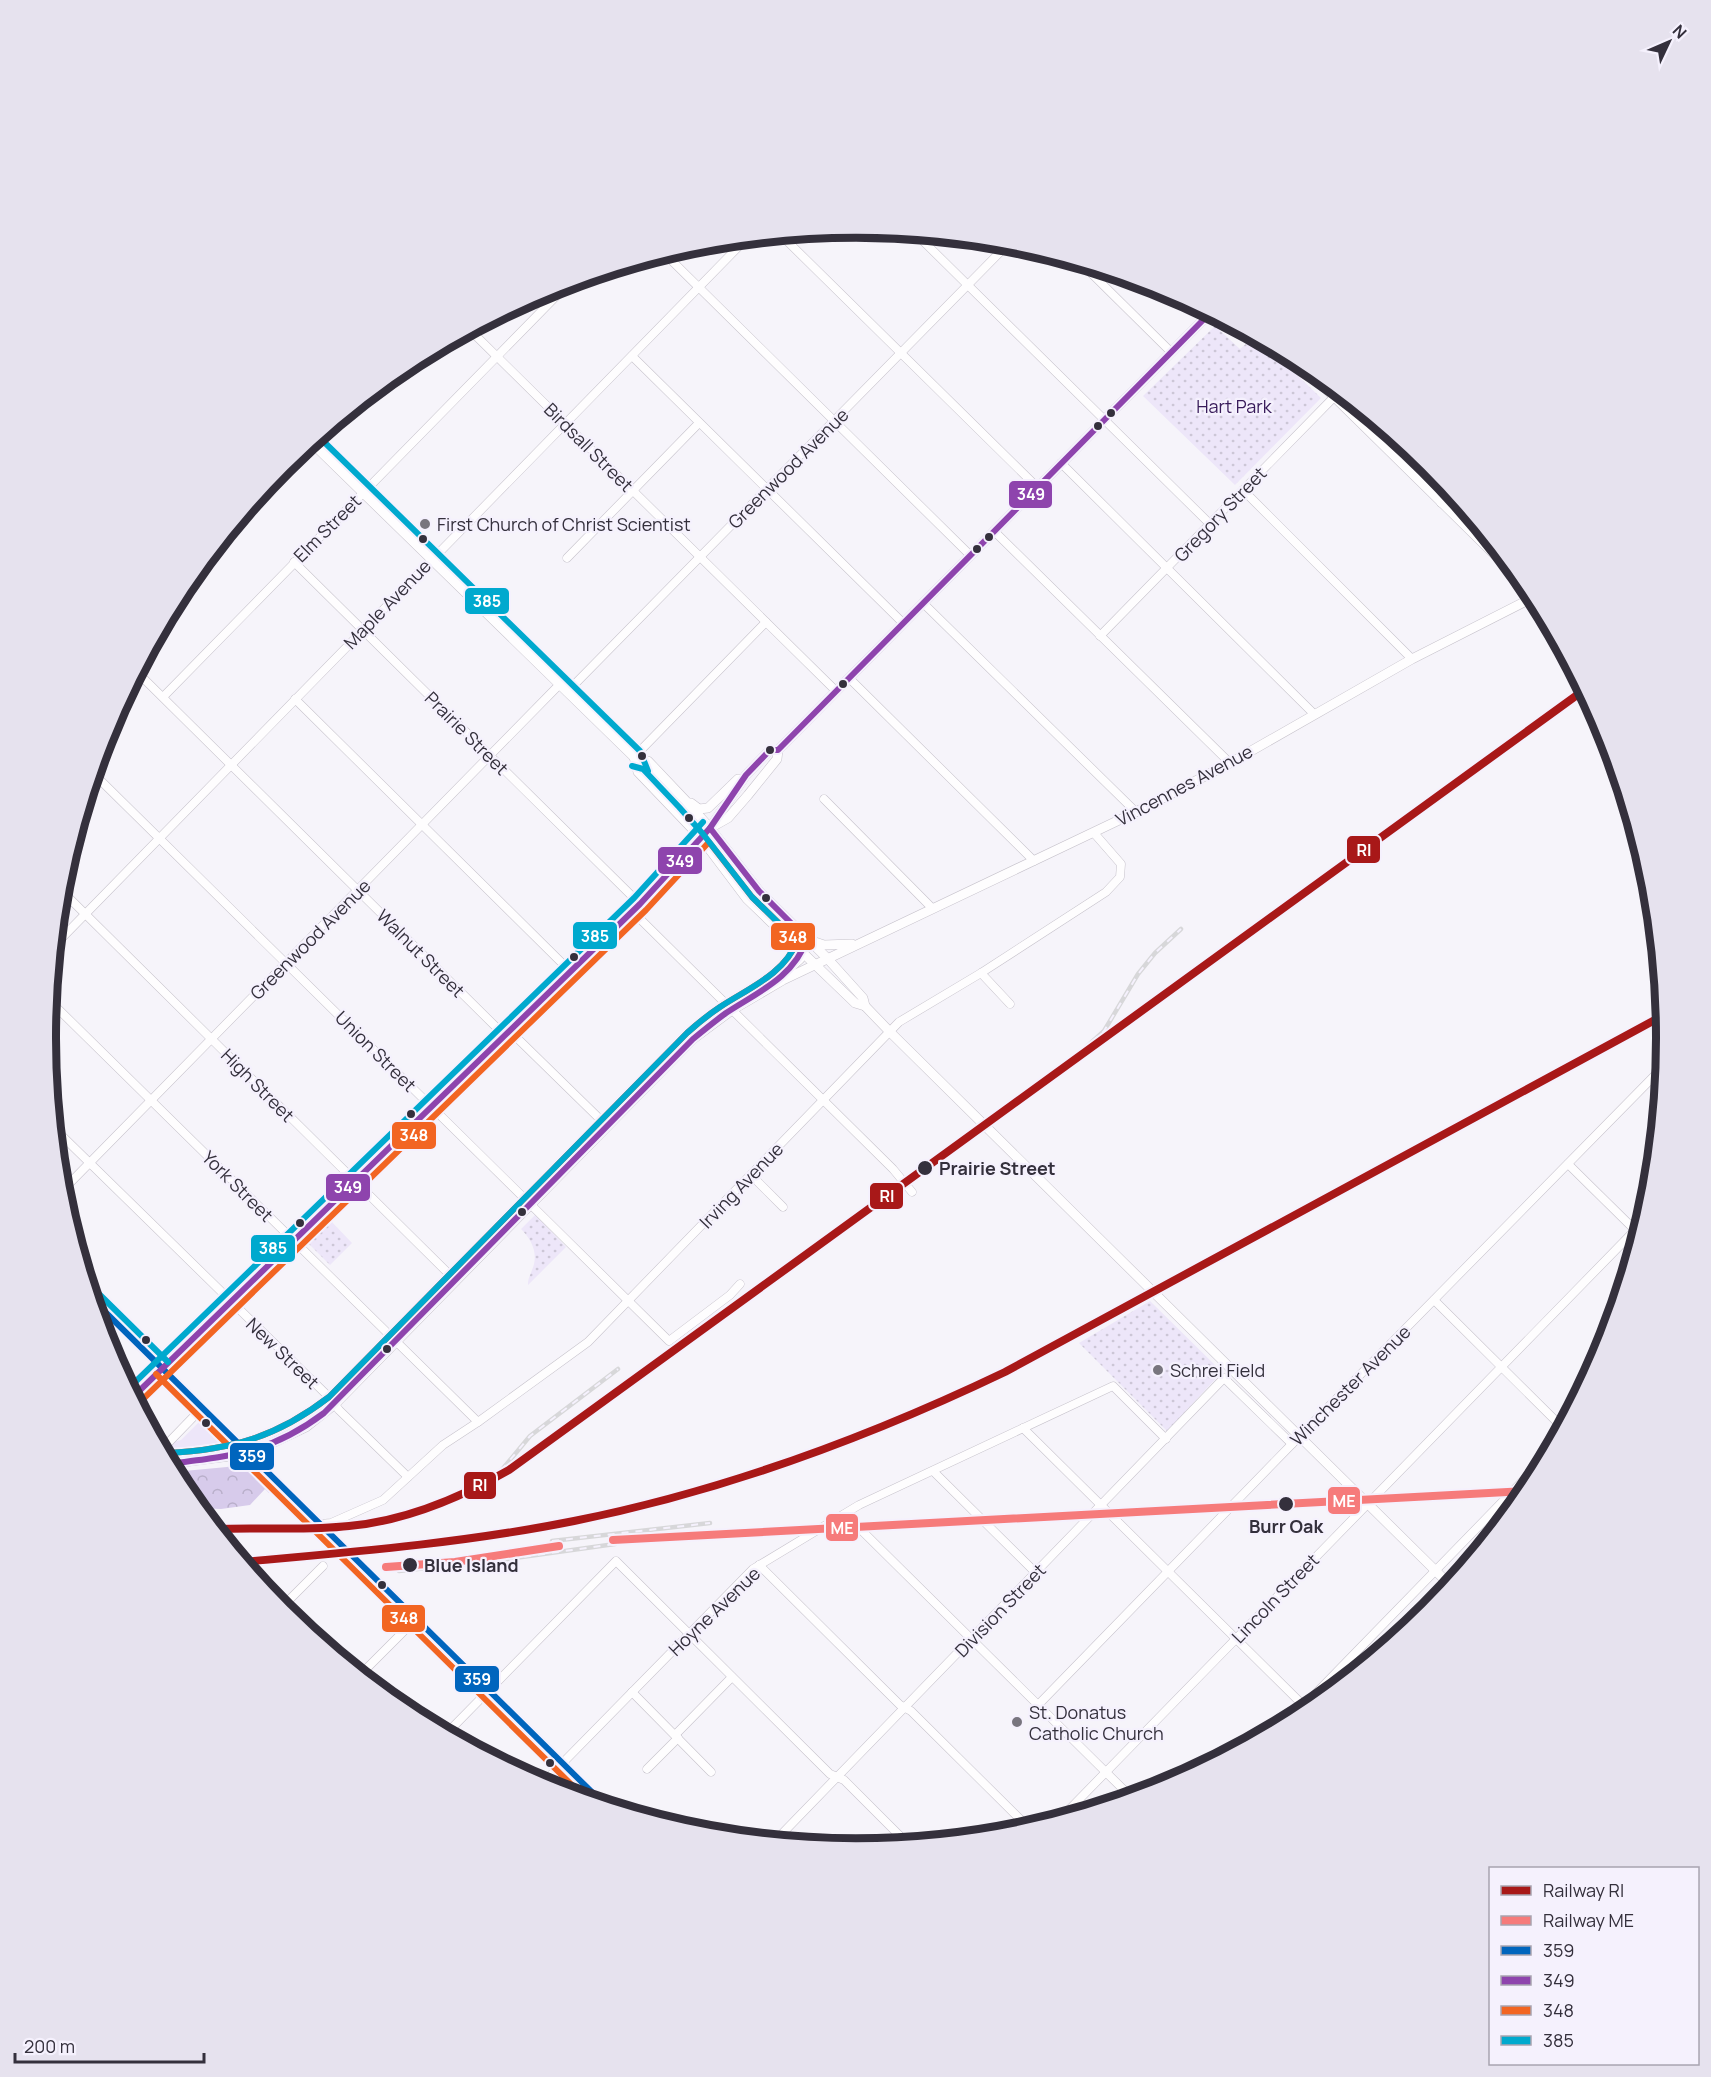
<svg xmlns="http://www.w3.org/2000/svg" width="1711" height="2077" font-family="Manrope,sans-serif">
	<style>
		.grass { fill: #ede6f9 }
		.forest { fill: url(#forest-crowns) }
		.park { fill: url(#park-dots) }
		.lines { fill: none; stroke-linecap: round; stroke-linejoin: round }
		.minor-casing { stroke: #c6c2cb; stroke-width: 9 }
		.major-casing { stroke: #c6c2cb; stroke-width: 10 }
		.minor { stroke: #fefdfe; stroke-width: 8 }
		.major { stroke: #fefdfe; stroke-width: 9 }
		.rail-casing { stroke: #d7d7d9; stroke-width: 4.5 }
		.rail { stroke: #f5f1fd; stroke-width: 2; stroke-dasharray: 7; stroke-linecap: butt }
		.major-bridge-casing { stroke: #c6c2cb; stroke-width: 10; stroke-linecap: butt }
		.major-bridge { stroke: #fefdfe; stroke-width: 9 }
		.bus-1-casing { stroke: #f5f1fd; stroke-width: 10 }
		.bus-2-casing { stroke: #f5f1fd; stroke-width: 10 }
		.bus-3-casing { stroke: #f5f1fd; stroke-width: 10 }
		.bus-4-casing { stroke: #f5f1fd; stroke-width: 10 }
		.bus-1 { stroke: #0065bd; stroke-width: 6 }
		.bus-2 { stroke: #8e44ad; stroke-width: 6 }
		.bus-3 { stroke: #f26522; stroke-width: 6 }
		.bus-4 { stroke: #00a9ce; stroke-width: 6 }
		.rail-1-casing { stroke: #f5f1fd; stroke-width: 12 }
		.rail-2-casing { stroke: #f5f1fd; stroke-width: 12 }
		.rail-1 { stroke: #a81818; stroke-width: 8 }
		.rail-2 { stroke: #f67b7b; stroke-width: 8 }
		.bus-dot { fill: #34303c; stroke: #f5f1fd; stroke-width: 2 }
		.poi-dot { fill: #78757e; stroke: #f5f1fd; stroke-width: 2 }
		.labels { text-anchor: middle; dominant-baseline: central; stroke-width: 4.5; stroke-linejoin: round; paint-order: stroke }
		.park-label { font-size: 18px; fill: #381b5a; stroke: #f5f1fd }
		.street-label { font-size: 18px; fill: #34303c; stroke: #f5f1fd }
		.poi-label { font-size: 18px; fill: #34303c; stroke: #f5f1fd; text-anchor: start }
		.stop-label { font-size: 18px; font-weight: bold; fill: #34303c; stroke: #f5f1fd; text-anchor: start }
		.rim { fill: none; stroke: #34303c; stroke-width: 8 }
		.line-badge { stroke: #f5f1fd; stroke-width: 2 }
		.badge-label { font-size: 16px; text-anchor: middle; font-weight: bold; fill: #fff }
	</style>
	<defs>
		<pattern id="forest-crowns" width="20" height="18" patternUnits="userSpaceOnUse" patternTransform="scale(1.5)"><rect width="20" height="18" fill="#d7cbeb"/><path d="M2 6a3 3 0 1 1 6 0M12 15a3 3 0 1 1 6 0" fill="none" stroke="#b9afca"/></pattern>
		<pattern id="park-dots" width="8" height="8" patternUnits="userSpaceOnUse" patternTransform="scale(1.5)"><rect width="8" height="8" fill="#ede6f9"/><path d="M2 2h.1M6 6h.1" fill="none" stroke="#ccc6d6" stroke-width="1.8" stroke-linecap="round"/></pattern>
	</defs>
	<rect width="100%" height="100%" fill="#f6f4fa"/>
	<!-- grass -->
	<polygon class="grass" points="205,1416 234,1445 162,1453 159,1446 181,1440"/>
	<!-- forest -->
	<polygon class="forest" points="246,1462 273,1488 269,1493 265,1489 250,1505 221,1509 197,1508 181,1489 173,1472 227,1467"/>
	<!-- park -->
	<g class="park">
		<polygon points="1215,326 1240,349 1254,337 1263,342 1321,398 1235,485 1143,396"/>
		<path d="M535,1215L566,1247L528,1285C528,1278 530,1276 532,1270C539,1254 532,1240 521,1229Z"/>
		<polygon points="329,1219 352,1243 330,1265 306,1241"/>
		<polygon points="1150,1301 1222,1372 1167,1431 1079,1343"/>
	</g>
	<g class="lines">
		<defs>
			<g id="minor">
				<polyline points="916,234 1210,524"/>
				<polyline points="781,235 1037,487"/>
				<polyline points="665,254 970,555"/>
				<polyline points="1083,265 1171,352"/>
				<polyline points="470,330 836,691"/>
				<polyline points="632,356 903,623"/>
				<polyline points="1295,359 1530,590"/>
				<polyline points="1061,463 1314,714"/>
				<polyline points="1243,490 1412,659"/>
				<polyline points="1441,503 1451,493"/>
				<polyline points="994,531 1230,763"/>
				<polyline points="567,558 699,423"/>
				<polyline points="294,562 640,904"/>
				<polyline points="923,603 1136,812"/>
				<polyline points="1100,636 1339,392"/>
				<polyline points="137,672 497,1028 517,1038 607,1126"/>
				<polyline points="849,678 1034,861"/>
				<polyline points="567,692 1009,243"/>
				<polyline points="163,697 569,283"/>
				<polyline points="295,699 570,971"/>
				<polyline points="634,757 766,622"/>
				<polyline points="93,773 669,1341 730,1295 740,1284"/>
				<polyline points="824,799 932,908"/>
				<polyline points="60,889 456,1281"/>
				<polyline points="632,911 893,1169 912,1192"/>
				<polyline points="54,946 746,239"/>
				<polyline points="981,973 1010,1004"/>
				<polyline points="49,1000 478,1422"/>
				<polyline points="54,1128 329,1397 339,1410 408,1477"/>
				<polyline points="1568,1164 1638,1233"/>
				<polyline points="751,1175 783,1207"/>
				<polyline points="60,1193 559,685"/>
				<polyline points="91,1298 606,1806"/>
				<polyline points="1434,1300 1562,1427"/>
				<polyline points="1023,1428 1308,1710"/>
				<polyline points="169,1442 202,1408"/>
				<polyline points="933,1471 1036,1573"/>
				<polyline points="845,1514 1132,1798"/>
				<polyline points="320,1524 331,1523 383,1500 443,1445 478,1422 588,1342 899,1022 981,973 1106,892 1120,877 1121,864 1094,833"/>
				<polyline points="759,1565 900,1705 911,1711 1030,1829"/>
				<polyline points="280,1609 323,1566"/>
				<polyline points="360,1675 416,1619"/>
				<polyline points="632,1692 711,1772"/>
				<polyline points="1038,1705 1292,1444 1663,1067"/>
				<polyline points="1287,1723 1546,1457"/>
				<polyline points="446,1734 616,1561 830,1774 844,1780 908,1844"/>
				<polyline points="675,1735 732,1677"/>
				<polyline points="647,1769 678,1738"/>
				<polyline points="541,1785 753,1569 859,1505 1113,1386 1166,1439"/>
				<polyline points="1060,1819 1642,1223"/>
				<polyline points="775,1841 1224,1378 1292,1444"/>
			</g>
			<g id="major">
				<polyline points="311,442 634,757 638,772 701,838 747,899 855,1003 865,1006"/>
				<polyline points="634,757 648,761 686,801 710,828 759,891 827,958 863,998 865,1006 890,1032 1450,1585"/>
				<polyline points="691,803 699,809 708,808 738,779"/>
				<polyline points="712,827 728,818 748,795 777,759 778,750"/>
				<polyline points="812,941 824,945 852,944"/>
				<polyline points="780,977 800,959 805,947"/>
				<polyline points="133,1397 640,904 710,828 746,775 770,750 778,750 1210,313"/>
				<polyline points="260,1449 306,1427 335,1404 693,1039 732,1010 783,980 1136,812 1230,763 1412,659 1534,597"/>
				<polyline points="168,1464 238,1455"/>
			</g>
		</defs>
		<!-- minor casing -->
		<use href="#minor" class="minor-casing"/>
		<!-- major casing -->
		<use href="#major" class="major-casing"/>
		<!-- minor -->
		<use href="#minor" class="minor"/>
		<!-- major -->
		<use href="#major" class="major"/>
		<defs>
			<g id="rail">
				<polyline points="1061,1070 1104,1031 1138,974 1155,953 1181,929"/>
				<polyline points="466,1493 500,1472 530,1436 618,1369"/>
				<polyline points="552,1541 710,1523"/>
				<polyline points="399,1571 493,1561 615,1544"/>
			</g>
		</defs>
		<!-- rail casing -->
		<use href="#rail" class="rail-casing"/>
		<!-- rail -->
		<use href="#rail" class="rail"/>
		<defs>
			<polyline id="major-bridge" points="238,1455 260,1449"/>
		</defs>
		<!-- major-bridge casing -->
		<use href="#major-bridge" class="major-bridge-casing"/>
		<!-- major-bridge -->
		<use href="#major-bridge" class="major-bridge"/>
		<defs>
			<polyline id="bus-1" points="91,1298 606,1806"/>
			<g id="bus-2">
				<polyline points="133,1397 640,904 710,828 746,775 770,750 778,750 1210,313"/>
				<path d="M168,1464C232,1456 271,1453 324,1413L693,1039C704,1030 715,1021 726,1013C758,992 794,977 807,939L759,891L710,828"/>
			</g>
			<g id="bus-3">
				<polyline points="156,1374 587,1800"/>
				<path d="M139,1403L646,910L709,842L752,897L797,941C785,974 747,989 720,1007C708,1015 697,1024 687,1033L329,1397C277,1437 231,1450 167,1453"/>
			</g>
			<g id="bus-4">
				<polyline points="318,436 640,751 648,771"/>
				<polyline points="97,1292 168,1362"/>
				<polyline points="128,1389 634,898 703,822"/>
				<path d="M167,1453C231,1450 277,1437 329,1397L687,1033C697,1024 708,1015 720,1007C747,989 785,974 797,941L752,897L703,834L679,807L643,769L632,766"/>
			</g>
		</defs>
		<!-- bus-1 casing -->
		<use href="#bus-1" class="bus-1-casing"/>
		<!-- bus-2 casing -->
		<use href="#bus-2" class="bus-2-casing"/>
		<!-- bus-3 casing -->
		<use href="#bus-3" class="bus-3-casing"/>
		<!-- bus-4 casing -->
		<use href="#bus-4" class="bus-4-casing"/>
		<!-- bus-1 -->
		<use href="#bus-1" class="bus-1"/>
		<!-- bus-2 -->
		<use href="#bus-2" class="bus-2"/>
		<!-- bus-3 -->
		<use href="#bus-3" class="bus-3"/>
		<!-- bus-4 -->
		<use href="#bus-4" class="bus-4"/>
		<defs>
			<g id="rail-1">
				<path d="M215,1529C260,1527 305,1531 349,1526C406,1521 460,1498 509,1470L1584,690"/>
				<path d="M242,1562C353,1552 464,1543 574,1521C724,1491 867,1438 1005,1372L1664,1015"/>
			</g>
			<g id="rail-2">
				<polyline points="613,1540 1528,1491"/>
				<polyline points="386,1567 455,1562 559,1546"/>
			</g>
		</defs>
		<!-- rail-1 casing -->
		<use href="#rail-1" class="rail-1-casing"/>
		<!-- rail-2 casing -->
		<use href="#rail-2" class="rail-2-casing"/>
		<!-- rail-1 -->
		<use href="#rail-1" class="rail-1"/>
		<!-- rail-2 -->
		<use href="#rail-2" class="rail-2"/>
	</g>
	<!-- markers -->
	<g class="bus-dot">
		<circle cx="1111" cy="413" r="5"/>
		<circle cx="1098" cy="426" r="5"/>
		<circle cx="989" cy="537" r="5"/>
		<circle cx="423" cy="539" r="5"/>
		<circle cx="977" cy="549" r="5"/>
		<circle cx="843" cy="684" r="5"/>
		<circle cx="770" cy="750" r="5"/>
		<circle cx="642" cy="756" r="5"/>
		<circle cx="689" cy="818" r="5"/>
		<circle cx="766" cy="898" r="5"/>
		<circle cx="574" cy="957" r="5"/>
		<circle cx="411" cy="1114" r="5"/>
		<circle cx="925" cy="1168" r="8"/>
		<circle cx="522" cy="1212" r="5"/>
		<circle cx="300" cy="1223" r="5"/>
		<circle cx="146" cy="1340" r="5"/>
		<circle cx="387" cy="1349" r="5"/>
		<circle cx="206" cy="1423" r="5"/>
		<circle cx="1286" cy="1504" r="8"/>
		<circle cx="410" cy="1565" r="8"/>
		<circle cx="382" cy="1585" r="5"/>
		<circle cx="550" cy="1763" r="5"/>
	</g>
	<g class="poi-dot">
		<circle cx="425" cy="524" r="6"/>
		<circle cx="1158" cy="1370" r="6"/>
		<circle cx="1017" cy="1722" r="6"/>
	</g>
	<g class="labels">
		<!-- park labels -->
		<g class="park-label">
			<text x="1234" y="406">Hart Park</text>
		</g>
		<!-- street labels -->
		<g class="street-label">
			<text transform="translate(589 447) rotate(45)">Birdsall Street</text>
			<text transform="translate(788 468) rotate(-45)">Greenwood Avenue</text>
			<text transform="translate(1220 514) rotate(-46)">Gregory Street</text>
			<text transform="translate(327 528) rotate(-45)">Elm Street</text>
			<text transform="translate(387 604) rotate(-46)">Maple Avenue</text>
			<text transform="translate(467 733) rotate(45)">Prairie Street</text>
			<text transform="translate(1184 785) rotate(-28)">Vincennes Avenue</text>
			<text transform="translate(310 939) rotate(-45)">Greenwood Avenue</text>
			<text transform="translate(421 953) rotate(45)">Walnut Street</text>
			<text transform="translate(376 1051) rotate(45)">Union Street</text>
			<text transform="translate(258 1085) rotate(45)">High Street</text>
			<text transform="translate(741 1185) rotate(-46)">Irving Avenue</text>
			<text transform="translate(238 1186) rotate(45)">York Street</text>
			<text transform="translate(283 1353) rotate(44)">New Street</text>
			<text transform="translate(1350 1385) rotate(-45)">Winchester Avenue</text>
			<text transform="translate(1275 1598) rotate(-46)">Lincoln Street</text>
			<text transform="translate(1000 1610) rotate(-46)">Division Street</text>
			<text transform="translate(714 1611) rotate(-44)">Hoyne Avenue</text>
		</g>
		<!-- poi labels -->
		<g class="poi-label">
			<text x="437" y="524">First Church of Christ Scientist</text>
			<text x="1170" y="1370">Schrei Field</text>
			<text x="1029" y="1712">St. Donatus<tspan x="1029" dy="21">Catholic Church</tspan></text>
		</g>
		<!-- stop labels -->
		<g class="stop-label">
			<text x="939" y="1168">Prairie Street</text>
			<text x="1286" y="1526" text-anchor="middle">Burr Oak</text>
			<text x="424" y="1565">Blue Island</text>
		</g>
	</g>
	<!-- crop -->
	<path d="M0 0H1711V2077H0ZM56 1038a800 800 0 1 1 1600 0a800 800 0 1 1-1600 0Z" fill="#e6e2ee" fill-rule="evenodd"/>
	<path class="rim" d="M56 1038a800 800 0 1 1 1600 0a800 800 0 1 1-1600 0Z"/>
	<g class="line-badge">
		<rect x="1008" y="480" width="45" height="29" rx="6" fill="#8e44ad"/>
		<rect x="464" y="587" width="46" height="28" rx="6" fill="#00a9ce"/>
		<rect x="1346" y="835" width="35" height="29" rx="6" fill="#a81818"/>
		<rect x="657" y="846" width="46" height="29" rx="6" fill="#8e44ad"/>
		<rect x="572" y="921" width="46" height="29" rx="6" fill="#00a9ce"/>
		<rect x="770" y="922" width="46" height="29" rx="6" fill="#f26522"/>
		<rect x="391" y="1121" width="46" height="29" rx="6" fill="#f26522"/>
		<rect x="325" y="1173" width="46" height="29" rx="6" fill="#8e44ad"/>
		<rect x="869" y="1182" width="35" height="28" rx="6" fill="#a81818"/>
		<rect x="250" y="1234" width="46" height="29" rx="6" fill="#00a9ce"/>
		<rect x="229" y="1442" width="46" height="29" rx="6" fill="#0065bd"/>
		<rect x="463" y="1471" width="34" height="29" rx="6" fill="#a81818"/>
		<rect x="1327" y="1486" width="34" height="29" rx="6" fill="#f67b7b"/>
		<rect x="825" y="1513" width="34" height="29" rx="6" fill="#f67b7b"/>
		<rect x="381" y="1604" width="45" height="29" rx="6" fill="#f26522"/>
		<rect x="454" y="1665" width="46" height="28" rx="6" fill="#0065bd"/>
	</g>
	<g class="badge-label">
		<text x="1031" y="500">349</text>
		<text x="487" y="607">385</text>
		<text x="1364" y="856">RI</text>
		<text x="680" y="867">349</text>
		<text x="595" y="942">385</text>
		<text x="793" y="943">348</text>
		<text x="414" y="1141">348</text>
		<text x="348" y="1193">349</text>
		<text x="887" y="1202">RI</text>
		<text x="273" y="1254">385</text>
		<text x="252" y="1462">359</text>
		<text x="480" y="1491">RI</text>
		<text x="1344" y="1507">ME</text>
		<text x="842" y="1534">ME</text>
		<text x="404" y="1624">348</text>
		<text x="477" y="1685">359</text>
	</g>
	<!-- legend -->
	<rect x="1489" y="1867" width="210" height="198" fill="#f5f1fd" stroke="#a8a4b0" stroke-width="1.5"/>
	<rect x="1501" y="1886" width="30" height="9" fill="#a81818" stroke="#a8a4b0" stroke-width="1.5"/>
	<text x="1543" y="1897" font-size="18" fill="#34303c">Railway RI</text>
	<rect x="1501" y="1916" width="30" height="9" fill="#f67b7b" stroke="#a8a4b0" stroke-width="1.5"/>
	<text x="1543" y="1927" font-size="18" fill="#34303c">Railway ME</text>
	<rect x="1501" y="1946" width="30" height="9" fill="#0065bd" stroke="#a8a4b0" stroke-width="1.5"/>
	<text x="1543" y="1957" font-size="18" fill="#34303c">359</text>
	<rect x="1501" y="1976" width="30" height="9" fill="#8e44ad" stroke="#a8a4b0" stroke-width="1.5"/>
	<text x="1543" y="1987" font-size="18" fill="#34303c">349</text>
	<rect x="1501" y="2006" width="30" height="9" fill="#f26522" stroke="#a8a4b0" stroke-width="1.5"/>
	<text x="1543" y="2017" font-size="18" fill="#34303c">348</text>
	<rect x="1501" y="2036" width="30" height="9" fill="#00a9ce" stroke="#a8a4b0" stroke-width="1.5"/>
	<text x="1543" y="2047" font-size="18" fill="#34303c">385</text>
	<!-- north arrow -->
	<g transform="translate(1669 42) rotate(46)" stroke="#f5f1fd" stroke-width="4.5" paint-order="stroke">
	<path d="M0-4.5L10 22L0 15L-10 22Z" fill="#34303c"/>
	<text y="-9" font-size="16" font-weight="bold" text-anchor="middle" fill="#34303c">N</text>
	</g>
	<!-- scale -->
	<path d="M15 2053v9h189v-9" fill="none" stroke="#34303c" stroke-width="3"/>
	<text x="24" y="2053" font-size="18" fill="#34303c" stroke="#f5f1fd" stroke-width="4.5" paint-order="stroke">200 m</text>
</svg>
